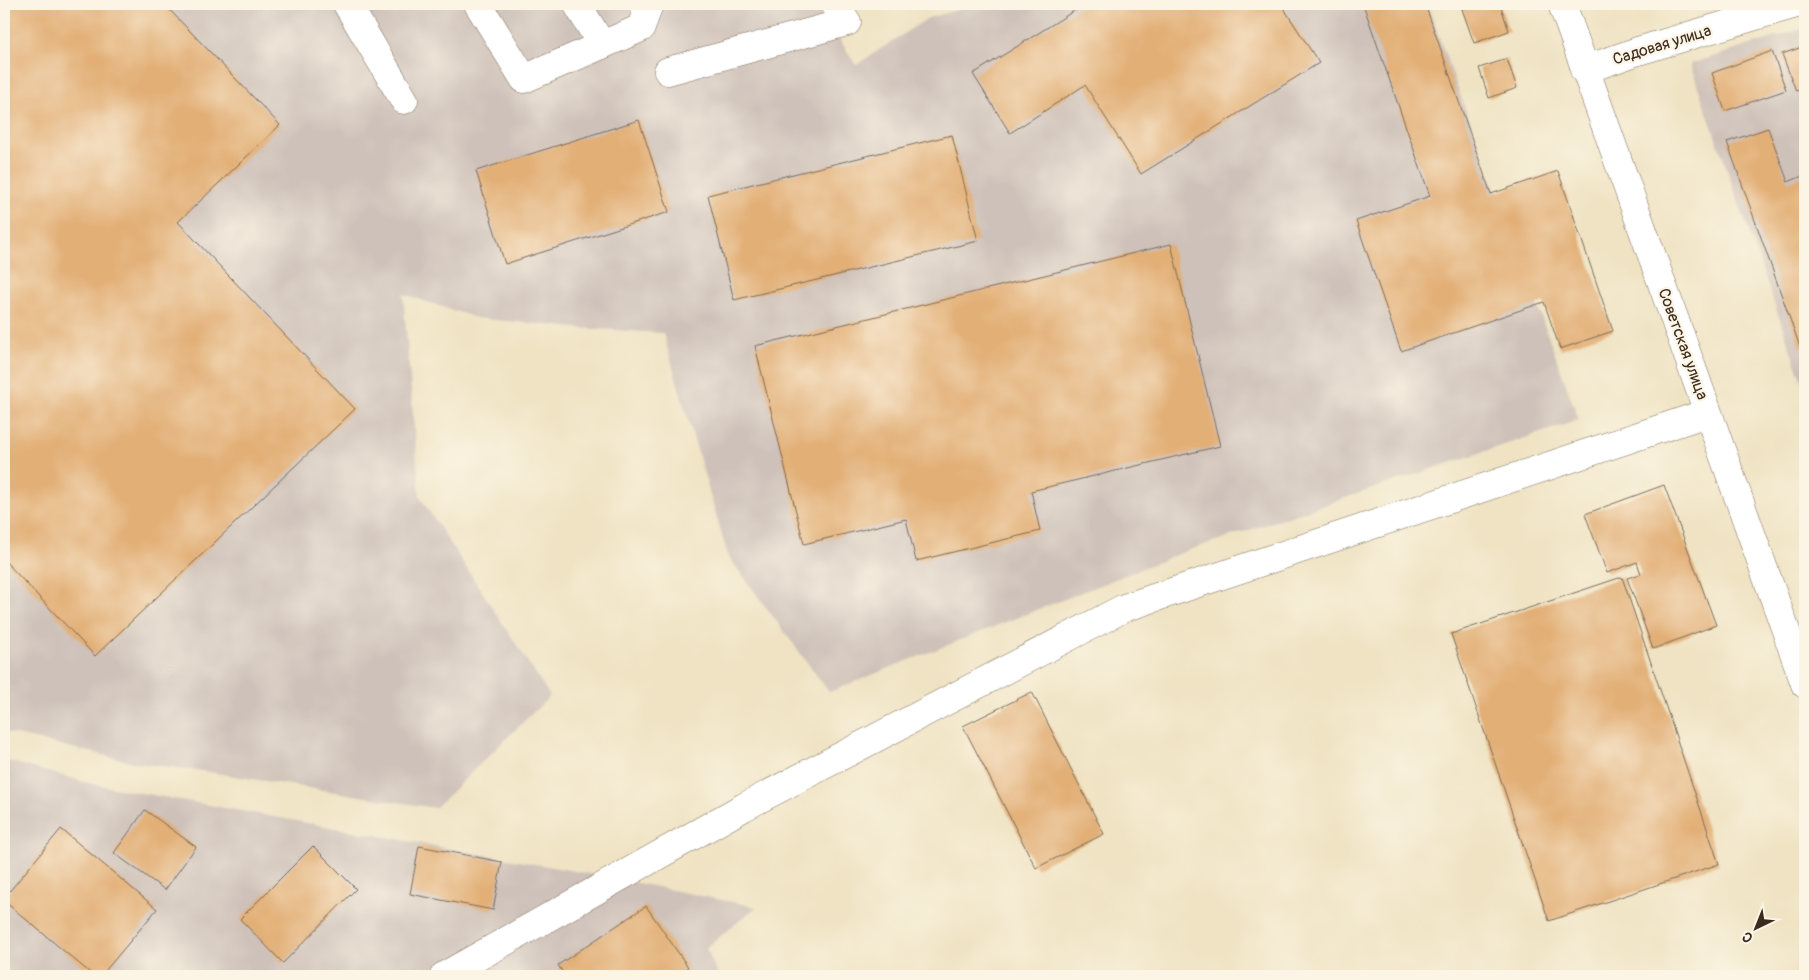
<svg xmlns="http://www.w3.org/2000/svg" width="1809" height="980" font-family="Pangolin,sans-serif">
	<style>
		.industrial { fill: #cec1b9 }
		.building { fill: #e2af76 }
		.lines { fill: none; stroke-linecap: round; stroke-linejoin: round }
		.minor-casing { stroke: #7a6b58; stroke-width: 29 }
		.minor { stroke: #fff; stroke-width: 28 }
		.labels { text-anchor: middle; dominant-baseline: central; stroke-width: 4.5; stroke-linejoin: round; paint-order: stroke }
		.street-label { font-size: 16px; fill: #3b2a1e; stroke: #fcf5e5 }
	</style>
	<rect width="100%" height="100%" fill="#fcf5e5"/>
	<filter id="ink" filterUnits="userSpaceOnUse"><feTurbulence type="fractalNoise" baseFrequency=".02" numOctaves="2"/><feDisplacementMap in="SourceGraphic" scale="10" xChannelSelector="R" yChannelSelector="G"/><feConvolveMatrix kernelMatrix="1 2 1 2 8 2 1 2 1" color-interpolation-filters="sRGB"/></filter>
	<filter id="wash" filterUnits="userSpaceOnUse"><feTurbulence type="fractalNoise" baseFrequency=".0096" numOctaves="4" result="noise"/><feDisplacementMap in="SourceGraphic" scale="20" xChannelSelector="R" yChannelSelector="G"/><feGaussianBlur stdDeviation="1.12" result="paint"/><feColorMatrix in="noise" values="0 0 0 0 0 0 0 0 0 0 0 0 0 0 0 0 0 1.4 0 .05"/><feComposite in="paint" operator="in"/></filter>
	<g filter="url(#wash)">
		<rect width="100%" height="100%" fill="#efe3c3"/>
		<!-- industrial -->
		<g class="industrial">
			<polygon points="4,4 817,4 856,65 928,18 979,4 1427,4 1579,420 1186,551 829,692 728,556 663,333 578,328 476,318 403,294 420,497 550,696 435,808 196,770 137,763 4,732"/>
			<polygon points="1805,28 1805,391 1690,64"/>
			<polygon points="4,760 92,784 618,879 756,907 706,948 717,972 713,976 4,976"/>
		</g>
		<g id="blocks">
			<!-- building -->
			<g class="building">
				<polygon points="4,4 164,4 280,125 178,222 355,409 95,656 4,560"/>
				<polygon points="1085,4 1281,4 1319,63 1141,174 1085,85 1010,133 973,74"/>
				<polygon points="1363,4 1425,4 1491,194 1558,171 1613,331 1560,349 1544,302 1401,351 1356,221 1430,196"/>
				<polygon points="1477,4 1500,4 1509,31 1474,43 1462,9"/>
				<polygon points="1805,46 1805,88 1796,91 1782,54"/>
				<polygon points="1772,51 1786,90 1725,111 1712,73"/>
				<polygon points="1507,59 1517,88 1489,98 1479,68"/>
				<polygon points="639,120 669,212 505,264 476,171"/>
				<polygon points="1768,128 1788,182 1805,175 1805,345 1800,347 1727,142"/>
				<polygon points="952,135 978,241 734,300 708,195"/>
				<polygon points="1171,244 1220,446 1031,491 1040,531 916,561 906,519 804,544 755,346"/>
				<polygon points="1664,485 1716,625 1653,649 1627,578 1641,574 1637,562 1607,573 1585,514"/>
				<polygon points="1622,577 1719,864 1549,921 1451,634"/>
				<polygon points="1032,692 1104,834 1036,868 963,726"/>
				<polygon points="145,810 196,847 165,890 114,853"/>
				<polygon points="61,829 157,909 101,976 94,976 4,901 4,898"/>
				<polygon points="313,846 356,889 283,963 240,919"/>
				<polygon points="419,846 502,862 493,910 410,894"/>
				<polygon points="646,906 688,967 674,976 565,976 558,965"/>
			</g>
		</g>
	</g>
	<g filter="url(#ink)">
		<use href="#blocks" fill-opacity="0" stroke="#7a6b58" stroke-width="1"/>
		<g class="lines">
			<defs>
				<g id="minor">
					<polyline points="347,4 404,100"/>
					<polyline points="478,4 524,79 641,28 649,4"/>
					<polyline points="577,4 602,45"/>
					<polyline points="1562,4 1805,684"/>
					<polyline points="1584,70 1638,51 1796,4"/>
					<polyline points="668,71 847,22 835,4"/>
					<polyline points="444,976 744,807 1124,608 1707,413"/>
				</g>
			</defs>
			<!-- minor casing -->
			<use href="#minor" class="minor-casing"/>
			<!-- minor -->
			<use href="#minor" class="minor"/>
		</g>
	</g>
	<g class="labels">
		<!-- street labels -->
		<g class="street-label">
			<text transform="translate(1662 45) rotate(-17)">Садовая улица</text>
			<text transform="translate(1683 344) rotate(70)">Советская улица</text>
		</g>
	</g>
	<!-- margin -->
	<rect width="1809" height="980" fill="none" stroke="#fcf5e5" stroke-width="20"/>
	<!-- north arrow -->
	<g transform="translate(1756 928) rotate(223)" stroke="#fcf5e5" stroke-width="4" paint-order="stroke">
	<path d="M0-4L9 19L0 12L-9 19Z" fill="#3b2a1e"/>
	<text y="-8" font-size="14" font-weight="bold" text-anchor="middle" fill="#3b2a1e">С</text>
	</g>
</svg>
